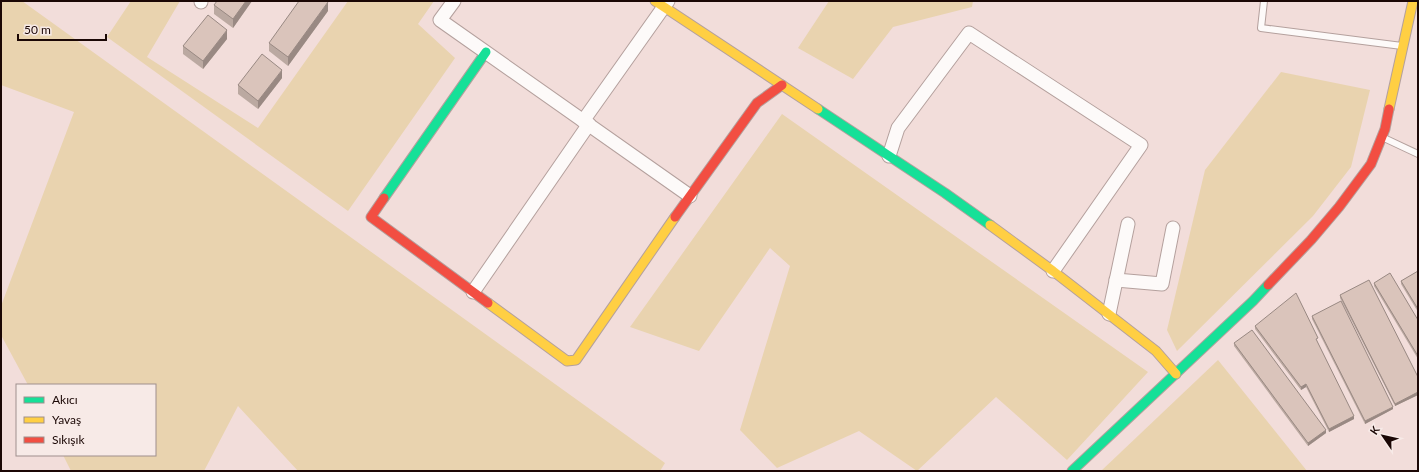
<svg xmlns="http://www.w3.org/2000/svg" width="1419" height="472" font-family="Lato,sans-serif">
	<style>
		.green { fill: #e9d3af }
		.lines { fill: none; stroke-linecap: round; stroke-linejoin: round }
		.lane-casing { stroke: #b4a09d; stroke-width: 8 }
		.street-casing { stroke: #b4a09d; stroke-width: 15 }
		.fast-casing { stroke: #b4a09d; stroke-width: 11 }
		.slow-casing { stroke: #b4a09d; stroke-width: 11 }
		.jam-casing { stroke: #b4a09d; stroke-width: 11 }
		.lane { stroke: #fdfaf9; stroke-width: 6 }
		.street { stroke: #fdfaf9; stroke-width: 13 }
		.fast { stroke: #16e098; stroke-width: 9 }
		.slow { stroke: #ffcf43; stroke-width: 9 }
		.jam { stroke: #f24e42; stroke-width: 9 }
		.wall { fill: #bba9a1 }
		.shaded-wall { fill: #998983 }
		.building { fill: #dac4bb; stroke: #998983 }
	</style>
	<rect width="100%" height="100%" fill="#f2ddda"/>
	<!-- green -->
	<g class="green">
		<polygon points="1,1 22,1 665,463 660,471 298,471 238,406 204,471 71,471 63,455 155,455 155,385 28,385 1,335 1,306 74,112 1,85"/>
		<polygon points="131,1 180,1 147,57 258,128 348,1 434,1 418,24 455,58 348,211 107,37"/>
		<polygon points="829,1 973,1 972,7 893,27 853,79 798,48"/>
		<polygon points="1281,72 1370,90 1351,167 1313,216 1177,351 1167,330 1205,170"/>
		<polygon points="782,114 1148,372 1067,460 996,397 917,471 859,431 777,468 740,430 790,266 770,248 699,351 630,327"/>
		<polygon points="1218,360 1307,471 1101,471"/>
	</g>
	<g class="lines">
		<defs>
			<g id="lane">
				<polyline points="1264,1 1261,28 1402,46"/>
				<polyline points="1384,138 1418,154"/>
			</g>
			<g id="street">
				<polyline points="454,1 440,20 690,196"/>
				<polyline points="201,2 201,1"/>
				<polyline points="583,121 668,1"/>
				<polyline points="889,156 898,128 969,33 1141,145 1053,271"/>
				<polyline points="1116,280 1162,284 1173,228"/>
				<polyline points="473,292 589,124"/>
				<polyline points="1109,314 1128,224"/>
			</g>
			<g id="fast">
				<polyline points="818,109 945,193 990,225"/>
				<polyline points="384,198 486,52"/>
				<polyline points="1072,471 1253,301 1268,285"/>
			</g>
			<g id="slow">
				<polyline points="655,1 818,109"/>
				<polyline points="1389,109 1413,1"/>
				<polyline points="990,225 1053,271 1156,351 1176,374"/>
				<polyline points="488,303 567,361 576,360 675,217"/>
			</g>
			<g id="jam">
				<polyline points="384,198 371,217 488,303"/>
				<polyline points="675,217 757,103 782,85"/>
				<polyline points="1268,285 1311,240 1339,207 1371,164 1385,129 1389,109"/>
			</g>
		</defs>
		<!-- lane casing -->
		<use href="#lane" class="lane-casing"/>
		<!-- street casing -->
		<use href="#street" class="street-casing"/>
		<!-- fast casing -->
		<use href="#fast" class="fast-casing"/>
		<!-- slow casing -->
		<use href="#slow" class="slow-casing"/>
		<!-- jam casing -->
		<use href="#jam" class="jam-casing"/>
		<!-- lane -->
		<use href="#lane" class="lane"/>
		<!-- street -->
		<use href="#street" class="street"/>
		<!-- fast -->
		<use href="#fast" class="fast"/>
		<!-- slow -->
		<use href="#slow" class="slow"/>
		<!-- jam -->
		<use href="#jam" class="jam"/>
	</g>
	<!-- wall -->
	<g class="wall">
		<polygon points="252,1 233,28 214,14 214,5"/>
		<polygon points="328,11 288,66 269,51 269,43"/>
		<polygon points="227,39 203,69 183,54 183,46"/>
		<polygon points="282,78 258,109 238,94 238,85"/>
		<polygon points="1418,271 1418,312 1401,284 1401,281"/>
		<polygon points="1374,283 1418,320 1418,359 1374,286"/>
		<polygon points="1340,295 1418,377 1418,395 1395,406 1340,298"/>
		<polygon points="1312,316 1393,409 1365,424 1312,319"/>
		<polygon points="1255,326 1318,341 1317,341 1354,419 1329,432 1306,387 1301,390 1255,329"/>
		<polygon points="1234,343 1326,433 1308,446 1234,346"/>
	</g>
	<!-- shaded-wall -->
	<g class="shaded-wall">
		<polygon points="246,1 252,1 233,28 233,19"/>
		<polygon points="328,2 328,11 288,66 288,57"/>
		<polygon points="227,30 227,39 203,69 203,61"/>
		<polygon points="282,70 282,78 258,109 258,101"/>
		<polygon points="1306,384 1306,387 1301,390 1301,387"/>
		<polygon points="1418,392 1418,395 1395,406 1395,404"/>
		<polygon points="1393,407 1393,409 1365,424 1365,421"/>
		<polygon points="1354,416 1354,419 1329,432 1329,429"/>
		<polygon points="1326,430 1326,433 1308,446 1308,443"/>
	</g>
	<!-- building -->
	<g class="building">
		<polygon points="217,1 246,1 233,19 214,5"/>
		<polygon points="299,1 327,1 328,2 288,57 269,43"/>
		<polygon points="208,15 227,30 203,61 183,46"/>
		<polygon points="262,54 282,70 258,101 238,85"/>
		<polygon points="1418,271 1418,309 1401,281"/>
		<polygon points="1390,273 1418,320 1418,356 1374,283"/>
		<polygon points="1369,280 1418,377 1418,392 1395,404 1340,295"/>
		<polygon points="1296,293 1318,338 1316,339 1354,416 1329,429 1306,384 1301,387 1255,326"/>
		<polygon points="1341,301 1393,407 1365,421 1312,316"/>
		<polygon points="1252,330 1326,430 1308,443 1234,343"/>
	</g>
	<!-- border -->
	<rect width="1419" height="472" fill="none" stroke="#1b0705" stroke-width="4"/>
	<!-- legend -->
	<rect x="16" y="384" width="140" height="72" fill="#f7eae7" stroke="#9f8f8d"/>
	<rect x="24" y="397" width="20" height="6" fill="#16e098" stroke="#9f8f8d"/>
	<text x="52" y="404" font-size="12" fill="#1b0705">Akıcı</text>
	<rect x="24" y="417" width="20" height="6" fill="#ffcf43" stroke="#9f8f8d"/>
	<text x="52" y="424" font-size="12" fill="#1b0705">Yavaş</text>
	<rect x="24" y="437" width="20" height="6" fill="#f24e42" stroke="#9f8f8d"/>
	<text x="52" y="444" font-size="12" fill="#1b0705">Sıkışık</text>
	<!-- north arrow -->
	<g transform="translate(1383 436) rotate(304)" stroke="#f7eae7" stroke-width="3" paint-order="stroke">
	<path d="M0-3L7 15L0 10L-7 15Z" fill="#1b0705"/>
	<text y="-6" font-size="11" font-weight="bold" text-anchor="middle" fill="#1b0705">K</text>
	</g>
	<!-- scale -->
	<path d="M18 34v6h88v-6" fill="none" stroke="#1b0705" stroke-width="2"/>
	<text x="24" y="34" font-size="12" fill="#1b0705" stroke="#f7eae7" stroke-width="3" paint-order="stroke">50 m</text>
</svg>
